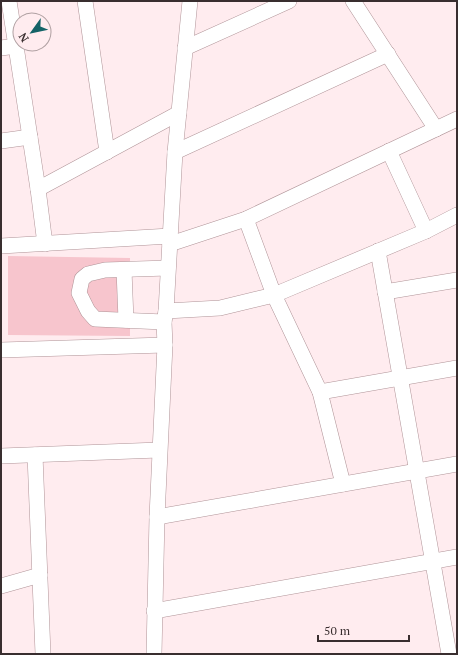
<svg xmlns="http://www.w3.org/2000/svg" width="458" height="655" font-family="'PT Serif',serif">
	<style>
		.green { fill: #f7c5cd }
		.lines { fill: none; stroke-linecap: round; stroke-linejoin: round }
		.minor-casing { stroke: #b09498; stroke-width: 16 }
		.minor { stroke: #fff; stroke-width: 15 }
	</style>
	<rect width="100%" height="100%" fill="#ffecef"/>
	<!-- green -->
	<polygon class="green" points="8,256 130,258 130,336 8,335"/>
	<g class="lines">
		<defs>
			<g id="minor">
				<polyline points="9,1 38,189 45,244"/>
				<polyline points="85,1 107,152"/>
				<polyline points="353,1 436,129"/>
				<polyline points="1,48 16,46"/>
				<polyline points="185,48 289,1"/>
				<polyline points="1,141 30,137"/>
				<polyline points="389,151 426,231"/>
				<polyline points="175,152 388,54"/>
				<polyline points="38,189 179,113"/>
				<polyline points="246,219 274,295 320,392 343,484"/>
				<polyline points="170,244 246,219 457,119"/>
				<polyline points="1,246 170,236"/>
				<polyline points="378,251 449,654"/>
				<polyline points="124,270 126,320"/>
				<polyline points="385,292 457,280"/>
				<polyline points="166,311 220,308 274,295 426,231 457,215"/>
				<polyline points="164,322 95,319 88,311 79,293 82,279 88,274 105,270 168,268"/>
				<polyline points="1,350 165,345"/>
				<polyline points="320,392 457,368"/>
				<polyline points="35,455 43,654"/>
				<polyline points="1,456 159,450"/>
				<polyline points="157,517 457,464"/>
				<polyline points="1,586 40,575"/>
				<polyline points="154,611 457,557"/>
				<polyline points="154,654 157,517 165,345 164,322 166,311 175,152 190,1"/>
			</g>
		</defs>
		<!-- minor casing -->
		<use href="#minor" class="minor-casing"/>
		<!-- minor -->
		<use href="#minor" class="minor"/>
	</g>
	<!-- border -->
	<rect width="458" height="655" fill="none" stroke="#392e2f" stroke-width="4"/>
	<!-- north arrow -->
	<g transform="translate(32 32) rotate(237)"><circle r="19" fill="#ffecef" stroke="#b0a0a2"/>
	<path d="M0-3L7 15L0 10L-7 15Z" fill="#146367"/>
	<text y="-6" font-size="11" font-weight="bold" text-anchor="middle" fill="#392e2f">N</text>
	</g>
	<!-- scale -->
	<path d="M318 635v6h91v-6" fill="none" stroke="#392e2f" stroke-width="2"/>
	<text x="324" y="635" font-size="12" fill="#392e2f" stroke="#ffecef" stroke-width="3" paint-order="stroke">50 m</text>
</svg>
